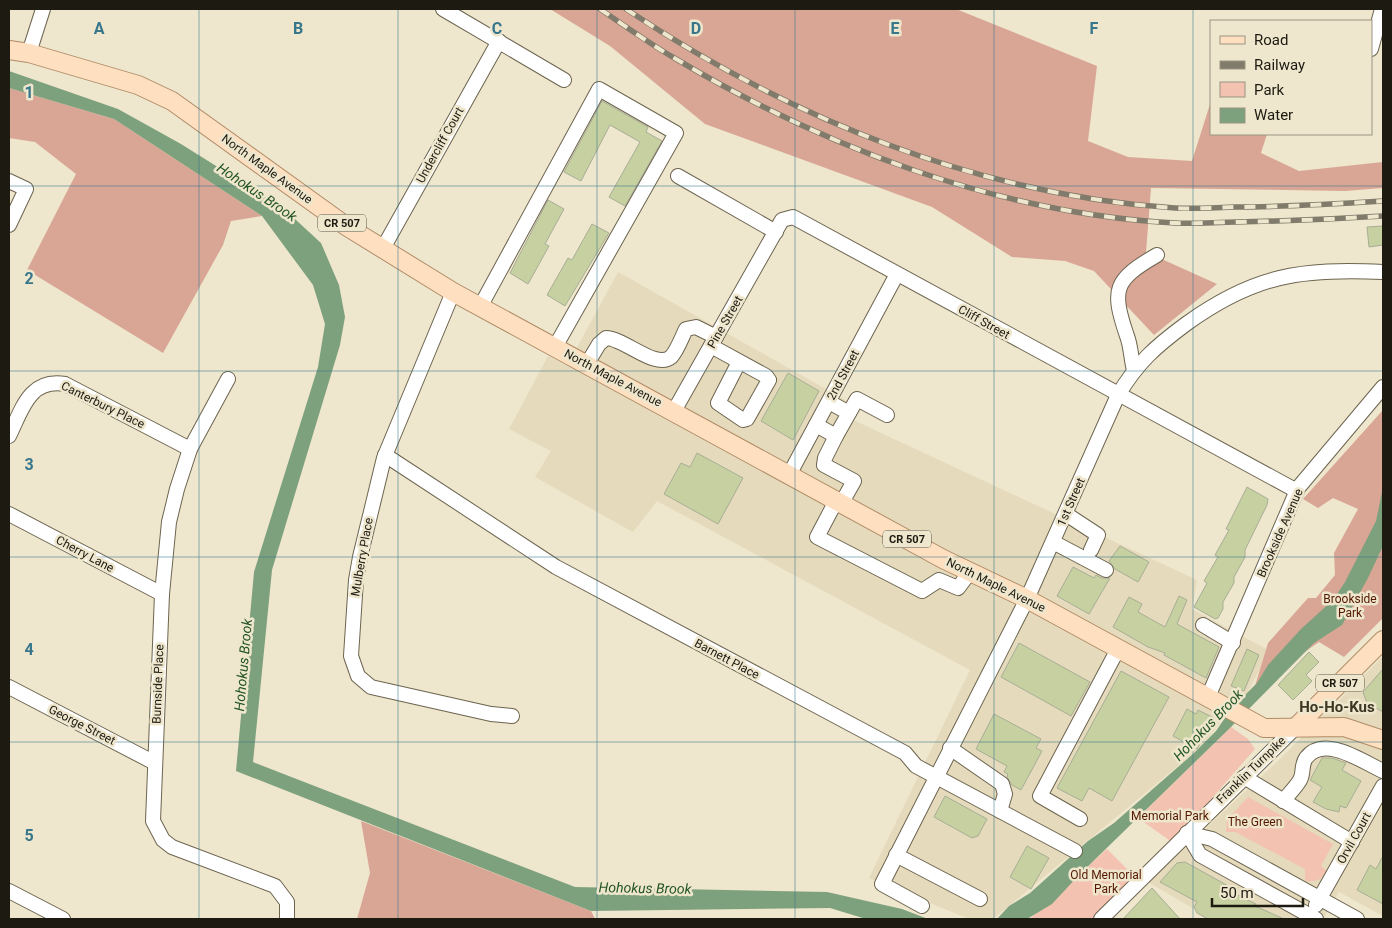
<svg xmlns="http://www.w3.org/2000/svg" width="1392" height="928" font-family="Roboto,sans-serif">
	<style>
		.built { fill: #e5dabb }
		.green { fill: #f3c2b1 }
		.forest { fill: #d9a695 }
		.water { fill: #7ea17d }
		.building { fill: #c6d0a0; stroke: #a8ae96 }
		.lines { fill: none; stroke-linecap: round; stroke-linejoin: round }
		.minor-casing { stroke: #6c644f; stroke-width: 16 }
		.major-casing { stroke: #af8c67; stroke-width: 20 }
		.minor { stroke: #fff; stroke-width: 14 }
		.major { stroke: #fedfc0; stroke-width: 18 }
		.rail-casing { stroke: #817b6b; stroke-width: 5.5 }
		.rail { stroke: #eee6cd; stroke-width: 4; stroke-dasharray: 11; stroke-linecap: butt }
		.grid { fill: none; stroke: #37768b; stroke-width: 1; stroke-opacity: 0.55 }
		.labels { text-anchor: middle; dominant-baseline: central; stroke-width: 5; stroke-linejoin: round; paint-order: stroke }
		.shield { fill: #eee6cd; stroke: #5c5749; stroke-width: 1 }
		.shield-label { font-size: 11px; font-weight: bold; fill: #1d1a11 }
		.street-label { font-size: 12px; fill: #1d1a11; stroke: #eee6cd }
		.park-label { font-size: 12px; fill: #541801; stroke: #eee6cd }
		.water-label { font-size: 14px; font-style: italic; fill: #235524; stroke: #eee6cd }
		.quarter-label { font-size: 15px; font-weight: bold; fill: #3c3622; stroke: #eee6cd }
		.grid-label { font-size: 16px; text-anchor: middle; font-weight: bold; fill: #37768b; stroke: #eee6cd; stroke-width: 5; stroke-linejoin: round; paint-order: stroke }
	</style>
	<rect width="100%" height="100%" fill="#eee6cd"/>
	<!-- built -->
	<g class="built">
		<polygon points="618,272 856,406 851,419 1197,580 1192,609 1270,651 1246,695 1231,709 1202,746 993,919 969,919 869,878 970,670 657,501 633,532 535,477 551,451 509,429 548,356 567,366"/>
		<polygon points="1383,656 1383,916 1339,892 1323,919 1211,919 1148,882 1280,759"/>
	</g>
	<!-- green -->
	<g class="green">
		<polygon points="1231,727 1248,739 1255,749 1184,830 1176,845 1138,818"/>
		<path d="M1248,797L1333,844L1321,866L1327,871C1322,880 1316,882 1305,881V869L1235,832H1226L1227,820Z"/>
		<polygon points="1107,849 1139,881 1101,919 1030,919"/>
	</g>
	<!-- forest -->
	<g class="forest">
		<polygon points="550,9 956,9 1097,66 1088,141 1128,157 1192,161 1211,101 1211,134 1267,134 1261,153 1299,171 1383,162 1383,188 1345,191 1151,188 1146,252 1217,284 1154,335 1094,271 1065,261 1012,257 932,207 705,124 610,46"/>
		<polygon points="9,88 114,119 262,216 231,221 223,245 163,353 27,270 76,174 35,142 9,138"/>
		<polygon points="1383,410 1383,618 1344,657 1319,642 1255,686 1268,643 1308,598 1316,598 1335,575 1334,553 1358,509 1333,498 1318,508 1303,499"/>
		<polygon points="361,821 591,911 595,919 357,919 370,873"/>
	</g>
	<!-- water -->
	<g class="water">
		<polygon points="9,71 118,109 181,144 283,208 321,243 339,285 345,317 340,345 272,570 253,762 575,887 827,892 902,909 928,919 866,919 830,908 591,911 236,771 254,572 318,367 325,324 313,285 262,216 114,119 9,88"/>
		<polygon points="1383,487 1383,546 1368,578 1342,625 1314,643 1231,727 1078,876 1052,904 1027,919 997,919 1009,906 1030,893 1088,841 1114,823 1194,753 1216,731 1231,709 1257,683 1268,665 1301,629 1333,600 1345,582 1376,521"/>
	</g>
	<!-- building -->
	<g class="building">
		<polygon points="602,101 648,127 646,132 662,141 625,206 609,197 640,142 610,125 581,181 564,172"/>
		<polygon points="548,200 564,209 545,244 549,246 528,284 510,273"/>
		<polygon points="592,224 609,233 565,306 547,295 568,258 572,260"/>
		<polygon points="1383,226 1383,245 1369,247 1367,227"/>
		<polygon points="788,373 819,391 793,440 761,421"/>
		<polygon points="697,453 743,478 718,524 664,494 681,463 690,467"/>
		<polygon points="1247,487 1268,499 1267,505 1245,550 1245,557 1234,577 1234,583 1223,602 1223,609 1218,618 1215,619 1194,607 1207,583 1204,581 1218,557 1215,555 1229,530 1226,529"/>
		<polygon points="1120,546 1149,562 1138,582 1115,569 1109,561"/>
		<polygon points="1073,567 1094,578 1096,575 1102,578 1110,578 1089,614 1057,596"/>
		<polygon points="1179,596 1187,600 1177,624 1219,647 1206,678 1164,655 1165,653 1148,647 1113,627 1129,597 1142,604 1138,612 1165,627"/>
		<polygon points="1019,643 1090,682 1071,716 1001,677"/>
		<polygon points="1247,649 1259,655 1244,691 1231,686"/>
		<polygon points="1309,652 1319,662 1306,675 1312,681 1293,700 1278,685"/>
		<polygon points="1383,669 1383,712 1367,703 1363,692"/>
		<polygon points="1121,671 1169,697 1112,801 1089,788 1082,801 1057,788"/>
		<polygon points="1187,709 1196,714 1198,710 1214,718 1197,749 1173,736"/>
		<polygon points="994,714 1041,739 1036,748 1042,751 1021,790 1012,785 1007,777 1008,774 1004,772 1007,766 976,749"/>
		<polygon points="1322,758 1332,758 1346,763 1342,770 1361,781 1346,808 1340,806 1339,812 1326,809 1313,802 1322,787 1310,780"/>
		<polygon points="945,796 987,819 978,836 972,838 934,817"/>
		<polygon points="1027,846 1049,858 1031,889 1010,877"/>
		<polygon points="1383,856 1383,904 1357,890 1370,865 1376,869"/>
		<polygon points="1185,862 1232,888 1230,891 1256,904 1255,906 1284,919 1208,919 1197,913 1194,907 1197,902 1160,882 1177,863"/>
		<polygon points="1152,888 1180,919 1123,919"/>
	</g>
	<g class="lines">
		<defs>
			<g id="minor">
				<polyline points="443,9 564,80"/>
				<polyline points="1371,49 1382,9"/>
				<polyline points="29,53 43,9"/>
				<polyline points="678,176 776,232"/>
				<polyline points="9,181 26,189 9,225"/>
				<polyline points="382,250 499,41"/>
				<polyline points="453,292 384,458 360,557 356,580 351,656 358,676 371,687 491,714 512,716"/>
				<polyline points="480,307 599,89 676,133 555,347"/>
				<polyline points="711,346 766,376 769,380 747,419 743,420 718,403 739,362"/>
				<path d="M587,364L599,344L606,338C624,338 656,370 671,357C677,351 682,337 686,329L696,327L716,337"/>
				<path d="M1134,370C1131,359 1131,346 1127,336C1111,289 1114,280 1157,255"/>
				<polyline points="228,379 190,449 177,489 169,522 162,594 153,821 163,840 172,847 275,886 287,902 287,919"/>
				<polyline points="674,411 782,220 793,217 1297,491"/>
				<polyline points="849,413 857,399 887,415"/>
				<polyline points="816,425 836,436 849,413 829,402"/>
				<path d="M9,436C22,410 29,378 65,384L190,449"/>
				<polyline points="836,436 825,458 824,465 854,481 841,504"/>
				<polyline points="385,455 556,567 905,753 916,766 1075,851"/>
				<polyline points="789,475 897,274"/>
				<polyline points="836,501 817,537 922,591 939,580 958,588 970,572"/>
				<polyline points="9,514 162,594"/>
				<polyline points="1066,514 1098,535 1091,550"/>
				<polyline points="1053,542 1106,570"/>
				<polyline points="1203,625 1233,643"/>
				<polyline points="9,687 155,763"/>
				<polyline points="1208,697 1298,488 1383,387"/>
				<polyline points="950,748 1002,784 1005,794 1000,811"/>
				<polyline points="1244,777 1352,842"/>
				<path d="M1283,801C1288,795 1296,787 1300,780C1304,773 1301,765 1306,758C1324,734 1363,762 1383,771"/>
				<polyline points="1080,819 1040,796 1118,649"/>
				<polyline points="1187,833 1212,839 1357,919"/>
				<polyline points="1187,833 1200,855 1316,919"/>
				<polyline points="896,855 980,899"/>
				<polyline points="9,891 63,919"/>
				<polyline points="1316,905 1383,786"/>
				<path d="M922,906L882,884L1027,599L1118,395C1138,362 1155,347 1186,324C1254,275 1301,268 1383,272"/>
				<polyline points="1101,919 1296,727"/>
			</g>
			<g id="major">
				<polyline points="9,50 29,53 138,85 172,101 346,226 453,292 943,559 1027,599 1264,728 1344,727 1383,740"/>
				<polyline points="1296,727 1383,640"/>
			</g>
		</defs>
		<!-- minor casing -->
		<use href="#minor" class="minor-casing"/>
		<!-- major casing -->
		<use href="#major" class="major-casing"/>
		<!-- minor -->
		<use href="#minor" class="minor"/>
		<!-- major -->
		<use href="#major" class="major"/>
		<defs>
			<g id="rail">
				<path d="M600,9C625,26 650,44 676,59C826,148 1000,214 1175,223C1196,224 1217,222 1237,222C1286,221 1335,219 1383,216"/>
				<path d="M626,9C790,118 977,195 1175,208C1194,209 1215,208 1235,207C1285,207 1334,204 1383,201"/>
			</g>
		</defs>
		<!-- rail casing -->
		<use href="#rail" class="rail-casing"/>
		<!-- rail -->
		<use href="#rail" class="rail"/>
	</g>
	<!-- grid -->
	<path class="grid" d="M199,9V919M398,9V919M597,9V919M795,9V919M994,9V919M1193,9V919M9,186H1383M9,371H1383M9,557H1383M9,742H1383"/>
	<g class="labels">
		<!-- shield labels -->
		<g class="shield">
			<rect x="318" y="214.5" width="48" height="17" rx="4"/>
			<rect x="883" y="530.5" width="48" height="17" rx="4"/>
			<rect x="1316" y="674.5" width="48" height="17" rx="4"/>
		</g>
		<g class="shield-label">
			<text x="342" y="223">CR 507</text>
			<text x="907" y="539">CR 507</text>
			<text x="1340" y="683">CR 507</text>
		</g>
		<!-- street labels -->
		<g class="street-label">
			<text transform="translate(440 145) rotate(-61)">Undercliff Court</text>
			<text transform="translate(267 169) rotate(36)">North Maple Avenue</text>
			<text transform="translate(725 322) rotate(-60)">Pine Street</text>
			<text transform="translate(984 322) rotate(29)">Cliff Street</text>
			<text transform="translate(843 375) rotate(-62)">2nd Street</text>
			<text transform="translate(613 378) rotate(28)">North Maple Avenue</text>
			<text transform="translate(103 405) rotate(26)">Canterbury Place</text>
			<text transform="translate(1071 502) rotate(-66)">1st Street</text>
			<text transform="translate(1280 533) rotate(-66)">Brookside Avenue</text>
			<text transform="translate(85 554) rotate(28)">Cherry Lane</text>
			<text transform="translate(362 557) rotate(-80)">Mulberry Place</text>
			<text transform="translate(996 585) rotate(26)">North Maple Avenue</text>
			<text transform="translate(727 659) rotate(28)">Barnett Place</text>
			<text transform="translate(158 684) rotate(-88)">Burnside Place</text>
			<text transform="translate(82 725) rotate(27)">George Street</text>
			<text transform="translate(1251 770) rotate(-44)">Franklin Turnpike</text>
			<text transform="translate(1354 838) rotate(-61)">Orvil Court</text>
		</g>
		<!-- park labels -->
		<g class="park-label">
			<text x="1350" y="599">Brookside<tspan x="1350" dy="14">Park</tspan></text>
			<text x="1170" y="816">Memorial Park</text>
			<text x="1255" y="822">The Green</text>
			<text x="1106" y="875">Old Memorial<tspan x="1106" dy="14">Park</tspan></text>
		</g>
		<!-- water labels -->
		<g class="water-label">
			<text transform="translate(257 192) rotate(34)">Hohokus Brook</text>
			<text transform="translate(243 665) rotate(-85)">Hohokus Brook</text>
			<text transform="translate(1208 725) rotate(-46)">Hohokus Brook</text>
			<text transform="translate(645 888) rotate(1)">Hohokus Brook</text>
		</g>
		<!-- quarter labels -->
		<g class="quarter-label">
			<text x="1337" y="707">Ho-Ho-Kus</text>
		</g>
	</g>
	<g class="grid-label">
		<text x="99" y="34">A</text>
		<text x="298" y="34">B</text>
		<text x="497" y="34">C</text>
		<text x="696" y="34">D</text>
		<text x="895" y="34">E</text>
		<text x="1094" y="34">F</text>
		<text x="29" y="98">1</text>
		<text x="29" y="284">2</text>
		<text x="29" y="470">3</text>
		<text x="29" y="655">4</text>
		<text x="29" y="841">5</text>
	</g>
	<!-- border -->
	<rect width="1392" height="928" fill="none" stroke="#1d1a11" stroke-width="20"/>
	<!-- legend -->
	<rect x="1210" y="20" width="162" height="115" fill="#eee6cd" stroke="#9a9482"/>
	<rect x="1220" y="36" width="25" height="8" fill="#fedfc0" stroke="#9a9482"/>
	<text x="1254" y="45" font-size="15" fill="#1d1a11">Road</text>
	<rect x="1220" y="61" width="25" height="8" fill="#817b6b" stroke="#9a9482"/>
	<text x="1254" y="70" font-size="15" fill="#1d1a11">Railway</text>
	<rect x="1220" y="82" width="25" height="15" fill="#f3c2b1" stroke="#9a9482"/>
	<text x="1254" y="95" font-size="15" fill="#1d1a11">Park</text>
	<rect x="1220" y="108" width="25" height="15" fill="#7ea17d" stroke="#9a9482"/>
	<text x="1254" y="120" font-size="15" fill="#1d1a11">Water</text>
	<!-- scale -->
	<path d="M1212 898v8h91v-8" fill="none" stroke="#1d1a11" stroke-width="2.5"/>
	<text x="1220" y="898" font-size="15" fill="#1d1a11" stroke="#eee6cd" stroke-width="4" paint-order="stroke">50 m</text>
</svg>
